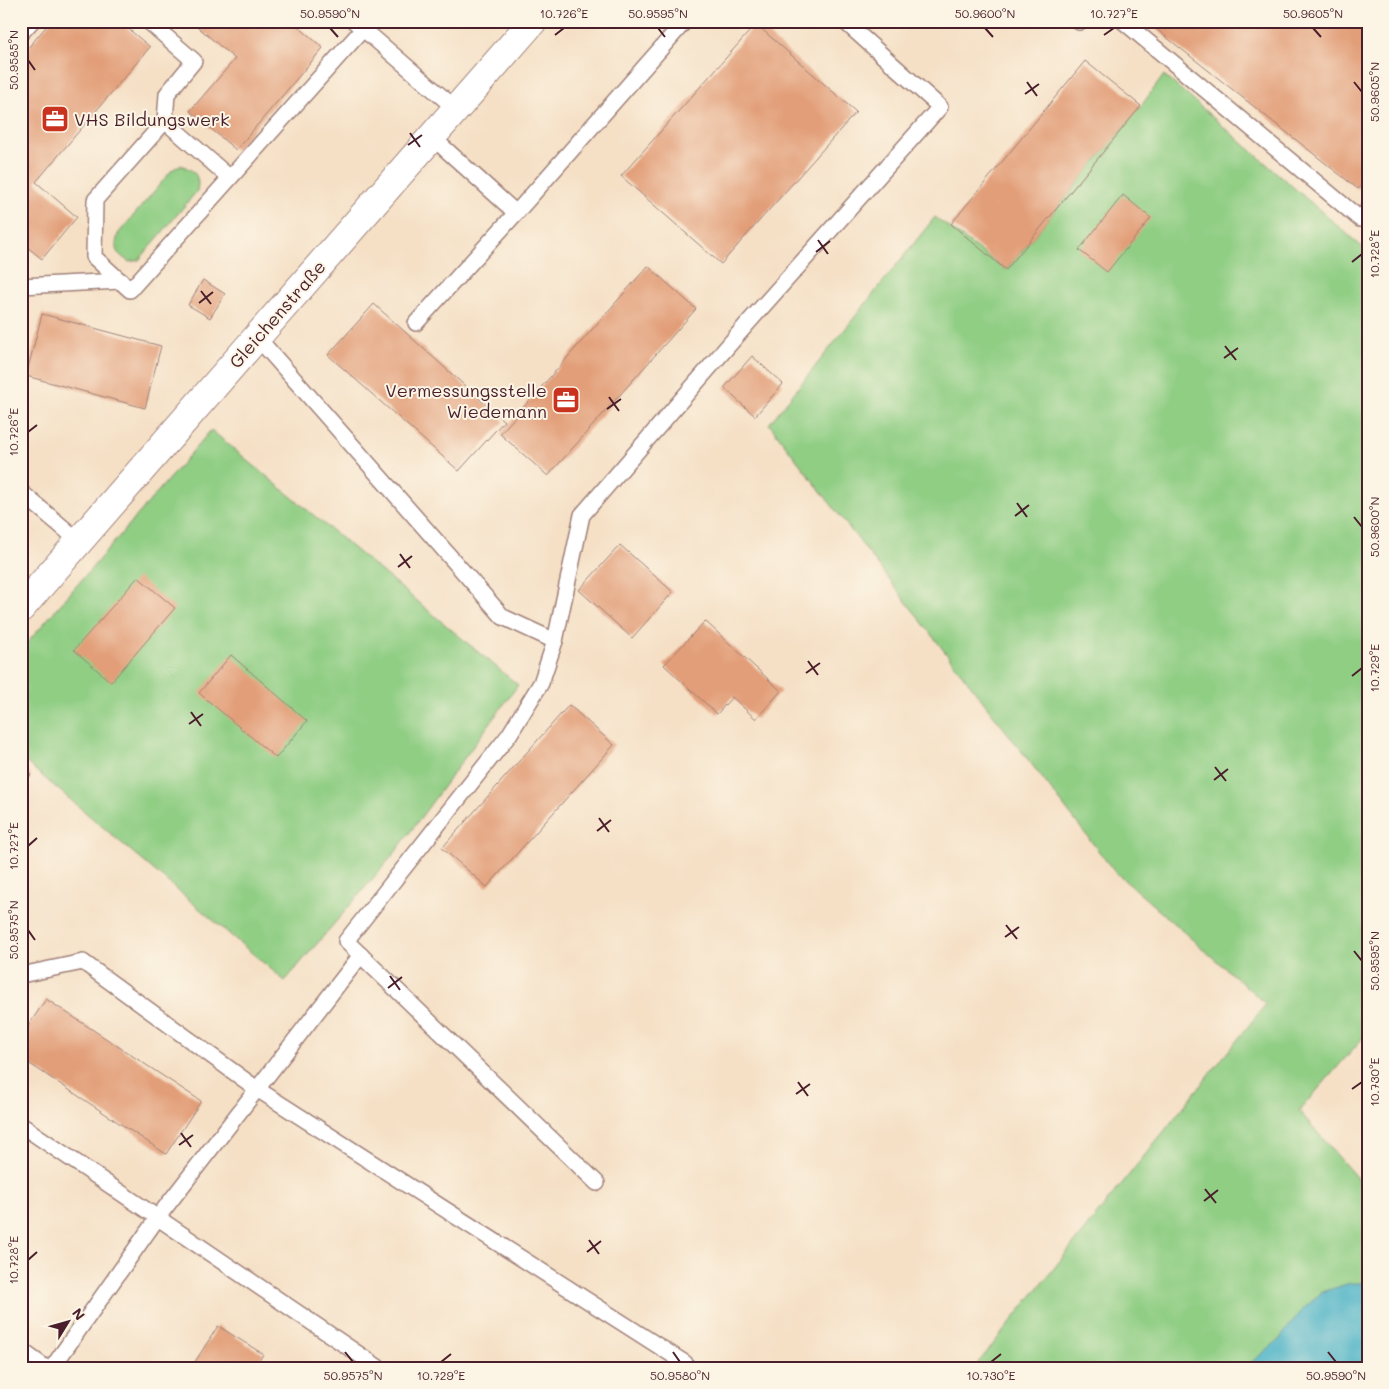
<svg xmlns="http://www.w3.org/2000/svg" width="1389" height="1389" font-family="Mali,sans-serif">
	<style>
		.green { fill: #90ce84; stroke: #6d7658 }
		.water { fill: #47b1c6; stroke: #486878 }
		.building { fill: #e29e78 }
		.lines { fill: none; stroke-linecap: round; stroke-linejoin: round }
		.service-casing { stroke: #a08078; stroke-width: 18 }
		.tertiary-casing { stroke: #a08078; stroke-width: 30 }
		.service { stroke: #fff; stroke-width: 15 }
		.tertiary { stroke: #fff; stroke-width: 28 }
		.ticks { fill: none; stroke: #4a1f2b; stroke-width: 2 }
		.labels { text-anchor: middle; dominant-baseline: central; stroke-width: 4; stroke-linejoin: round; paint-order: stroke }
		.poi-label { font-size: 18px; fill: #4a1f2b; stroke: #fcf5e5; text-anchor: start }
		.street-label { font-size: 18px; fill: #4a1f2b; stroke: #fcf5e5 }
		.neatline { fill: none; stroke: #4a1f2b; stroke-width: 2 }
		.ticks-label { font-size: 12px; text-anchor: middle; fill: #4a1f2b }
	</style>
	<rect width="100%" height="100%" fill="#fcf5e5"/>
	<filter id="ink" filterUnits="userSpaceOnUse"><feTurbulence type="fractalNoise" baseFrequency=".02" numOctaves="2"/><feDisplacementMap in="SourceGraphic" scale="10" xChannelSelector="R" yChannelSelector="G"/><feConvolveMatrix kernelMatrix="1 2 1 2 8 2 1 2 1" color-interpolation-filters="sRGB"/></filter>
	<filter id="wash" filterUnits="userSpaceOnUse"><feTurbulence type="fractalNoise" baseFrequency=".0096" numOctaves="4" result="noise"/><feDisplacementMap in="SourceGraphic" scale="20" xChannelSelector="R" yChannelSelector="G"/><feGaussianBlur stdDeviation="1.12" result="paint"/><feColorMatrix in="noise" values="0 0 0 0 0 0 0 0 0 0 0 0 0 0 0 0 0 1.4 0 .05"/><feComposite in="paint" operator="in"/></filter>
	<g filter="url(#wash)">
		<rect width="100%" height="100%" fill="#f5e0c6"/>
		<!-- green -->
		<g class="green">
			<polygon points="1164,75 1368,252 1368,1032 1299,1111 1368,1191 1368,1368 974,1368 1266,1004 1114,871 769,424 935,217 1006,270 1141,106"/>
			<path d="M180,165C195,170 200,176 197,191L139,260L129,262C115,252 114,251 118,234L172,170Z"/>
			<polygon points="211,430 518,685 394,854 285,981 21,758 21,650"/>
		</g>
		<!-- water -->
		<polygon class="water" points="1350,1283 1368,1283 1368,1368 1244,1368 1279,1340 1299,1313 1322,1292"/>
		<g id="blocks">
			<!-- building -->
			<g class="building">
				<polygon points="51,21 119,21 150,47 36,182 77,217 42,259 21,242 21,56"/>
				<polygon points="191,21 292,21 323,48 236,150 190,111 235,59"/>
				<polygon points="1146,21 1368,21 1368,177 1358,189"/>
				<polygon points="756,24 856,112 721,264 621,176"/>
				<polygon points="1085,61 1141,106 1006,270 951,224"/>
				<polygon points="1123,195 1151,218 1107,272 1079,250"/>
				<polygon points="648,266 696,309 548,476 500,434"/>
				<polygon points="203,280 225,294 210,318 188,305"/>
				<polygon points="374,304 504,421 459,471 328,355"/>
				<polygon points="42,314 161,346 145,408 26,376"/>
				<polygon points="752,356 783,384 755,416 724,388"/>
				<polygon points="620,545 673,592 632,638 579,590"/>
				<polygon points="138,577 175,608 111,682 74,650"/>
				<polygon points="705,621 781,691 756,719 732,697 717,714 664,665"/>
				<polygon points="231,655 307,721 276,758 199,693"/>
				<polygon points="569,705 614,745 487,887 442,848"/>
				<polygon points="21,766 31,775 21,787"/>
				<polygon points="46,999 201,1101 166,1154 21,1058 21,1037"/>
				<polygon points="218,1326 263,1354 255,1368 191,1368"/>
			</g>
		</g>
	</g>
	<g filter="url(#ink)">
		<use href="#blocks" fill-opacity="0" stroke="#a08078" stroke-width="1"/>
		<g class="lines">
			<defs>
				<g id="service">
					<polyline points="148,21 194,61 167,94 165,121"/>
					<polyline points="354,21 456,109"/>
					<polyline points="1123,21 1360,219 1368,210"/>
					<polyline points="1079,22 1081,21"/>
					<polyline points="21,33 32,21"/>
					<polyline points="230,178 130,290 94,257 95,200 165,121 230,178 363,29"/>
					<polyline points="516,213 685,21"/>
					<polyline points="21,286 121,281"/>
					<polyline points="416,323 516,213 432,137"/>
					<polyline points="257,337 503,617 555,641 541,683 509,735 346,941 597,1183"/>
					<polyline points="21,492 80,542"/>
					<polyline points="555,641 582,515 747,324 940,107 844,21"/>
					<polyline points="21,975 83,962 257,1089 685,1363"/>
					<polyline points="21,1125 379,1368"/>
					<polyline points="21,1350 46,1368"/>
					<polyline points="52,1368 158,1217 361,955"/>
				</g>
				<polyline id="tertiary" points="21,608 257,337 533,21"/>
			</defs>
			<!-- service casing -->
			<use href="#service" class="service-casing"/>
			<!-- tertiary casing -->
			<use href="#tertiary" class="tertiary-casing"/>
			<!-- service -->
			<use href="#service" class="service"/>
			<!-- tertiary -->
			<use href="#tertiary" class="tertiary"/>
		</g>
	</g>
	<!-- ticks -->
	<path class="ticks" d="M330,28L338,37M658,28L665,37M985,28L993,37M1313,28L1321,37M555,35L564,28M1104,35L1114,28M28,60L35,70M1027,82L1037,96M1354,82L1362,92M1025,94L1039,84M410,133L420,147M408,145L422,135M818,240L828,254M816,252L830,241M1352,262L1362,254M201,291L211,304M199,303L213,292M1225,346L1236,360M1224,358L1238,348M609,397L619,411M607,409L621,399M28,432L37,425M1017,503L1027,517M1015,516L1029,505M1354,517L1362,527M400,554L410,568M398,567L412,556M808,661L818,675M806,673L820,663M1352,676L1362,668M191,712L201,726M189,724L203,714M1215,767L1226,781M1214,780L1228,769M599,818L609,832M597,831L611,820M28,846L37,838M1006,925L1017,939M28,930L35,940M1005,937L1019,927M1354,951L1362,961M390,976L400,990M388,988L402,977M798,1082L808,1096M1352,1089L1362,1082M796,1094L810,1084M181,1133L191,1147M179,1145L193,1135M1205,1189L1216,1203M1204,1201L1218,1190M589,1240L599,1254M587,1252L601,1241M28,1260L37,1252M345,1352L353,1362M673,1352L680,1362M1328,1352L1336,1362M441,1362L451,1354M991,1362L1001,1354"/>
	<!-- icons -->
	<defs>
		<symbol id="office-square" viewBox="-11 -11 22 22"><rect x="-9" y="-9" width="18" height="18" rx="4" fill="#c8321e" stroke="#fcf5e5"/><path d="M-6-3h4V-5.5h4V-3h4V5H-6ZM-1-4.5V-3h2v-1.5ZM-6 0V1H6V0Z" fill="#fff"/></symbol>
	</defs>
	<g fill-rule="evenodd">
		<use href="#office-square" x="39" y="103" width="32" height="32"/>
		<use href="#office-square" x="550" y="384" width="32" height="32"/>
	</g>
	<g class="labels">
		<!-- poi labels -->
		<g class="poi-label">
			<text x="74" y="119">VHS Bildungswerk</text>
			<text x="547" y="390" text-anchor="end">Vermessungsstelle<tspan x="547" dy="21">Wiedemann</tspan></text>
		</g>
		<!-- street labels -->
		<g class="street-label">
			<text transform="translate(277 314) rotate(-49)">Gleichenstraße</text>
		</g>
	</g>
	<!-- margin -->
	<rect width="1389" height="1389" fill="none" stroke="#fcf5e5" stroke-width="55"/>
	<!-- north arrow -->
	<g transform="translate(68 1322) rotate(53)" stroke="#fcf5e5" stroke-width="4" paint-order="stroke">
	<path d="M0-4L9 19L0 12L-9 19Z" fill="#4a1f2b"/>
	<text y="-8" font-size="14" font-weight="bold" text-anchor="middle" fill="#4a1f2b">N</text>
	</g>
	<rect x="28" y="28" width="1334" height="1334" class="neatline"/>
	<g class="ticks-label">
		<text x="330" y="18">50.9590°N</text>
		<text x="564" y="18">10.726°E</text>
		<text x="658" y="18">50.9595°N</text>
		<text x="985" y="18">50.9600°N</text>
		<text x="1114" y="18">10.727°E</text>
		<text x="1313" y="18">50.9605°N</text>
		<text transform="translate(14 60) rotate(-90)" y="4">50.9585°N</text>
		<text transform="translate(1375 92) rotate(-90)" y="4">50.9605°N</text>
		<text transform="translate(1375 254) rotate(-90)" y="4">10.728°E</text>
		<text transform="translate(14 432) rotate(-90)" y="4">10.726°E</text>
		<text transform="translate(1375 527) rotate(-90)" y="4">50.9600°N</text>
		<text transform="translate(1375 668) rotate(-90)" y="4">10.729°E</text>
		<text transform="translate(14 846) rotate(-90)" y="4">10.727°E</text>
		<text transform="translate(14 930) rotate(-90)" y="4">50.9575°N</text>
		<text transform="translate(1375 961) rotate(-90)" y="4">50.9595°N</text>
		<text transform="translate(1375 1082) rotate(-90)" y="4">10.730°E</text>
		<text transform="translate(14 1260) rotate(-90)" y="4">10.728°E</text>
		<text x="353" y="1380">50.9575°N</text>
		<text x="441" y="1380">10.729°E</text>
		<text x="680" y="1380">50.9580°N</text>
		<text x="991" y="1380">10.730°E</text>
		<text x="1336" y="1380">50.9590°N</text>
	</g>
</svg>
